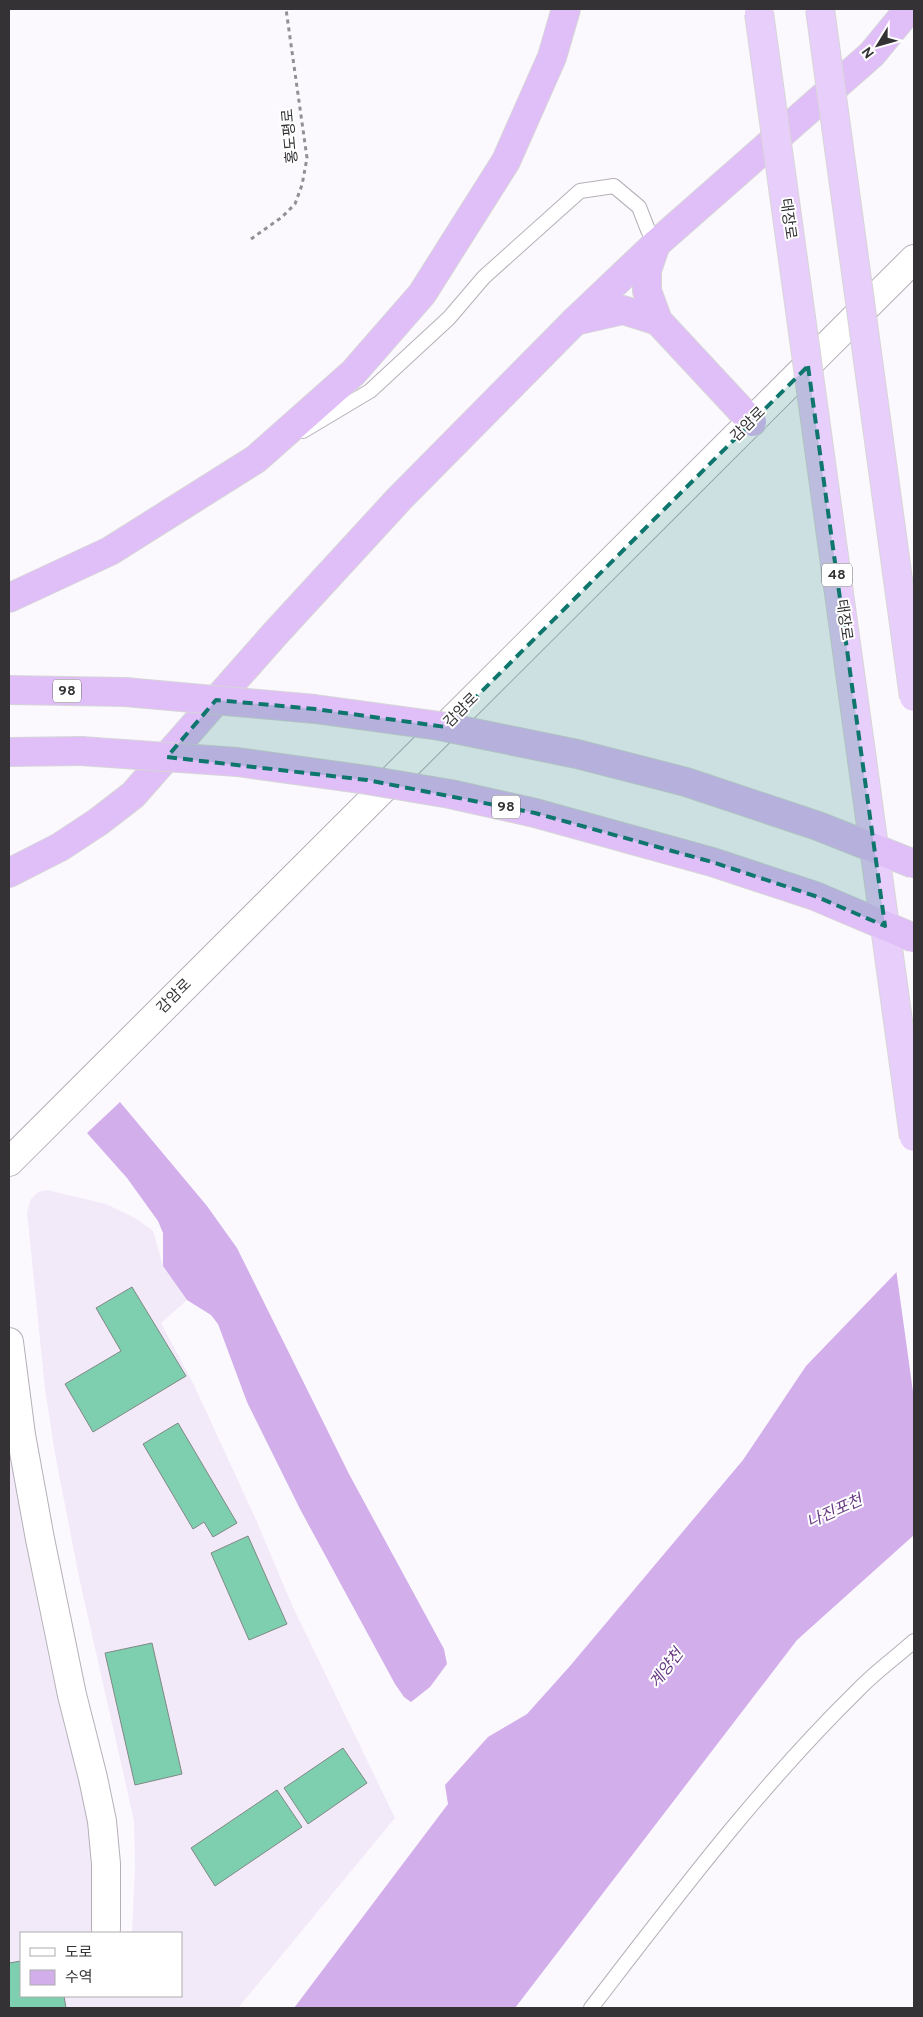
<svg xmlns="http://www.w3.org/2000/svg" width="923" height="2017" font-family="Overpass,'Noto Sans KR',sans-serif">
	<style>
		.built { fill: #f3eaf9 }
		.water { fill: #d2aeeb }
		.pier { fill: #fcf9fe }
		.building { fill: #7ecfaf; stroke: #7f8884 }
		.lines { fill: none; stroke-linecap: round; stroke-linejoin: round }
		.service-casing { stroke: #b5b0b8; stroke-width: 16 }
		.minor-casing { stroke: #b5b0b8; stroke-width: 30 }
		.trunk-casing { stroke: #d6d6d7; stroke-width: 30 }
		.path { stroke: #929094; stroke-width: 3; stroke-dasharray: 4 4; stroke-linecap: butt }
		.service { stroke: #fff; stroke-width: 14 }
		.minor { stroke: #fff; stroke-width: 28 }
		.trunk { stroke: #e0bef8; stroke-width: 28 }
		.primary-bridge-casing { stroke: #d6d6d7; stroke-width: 30; stroke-linecap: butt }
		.trunk-bridge-casing { stroke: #d6d6d7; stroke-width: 30; stroke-linecap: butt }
		.primary-bridge { stroke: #e8cefa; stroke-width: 28 }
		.trunk-bridge { stroke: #e0bef8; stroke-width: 28 }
		.marked { fill: #0f766e; fill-opacity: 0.2; stroke: #0f766e; stroke-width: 4; stroke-dasharray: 10 6; stroke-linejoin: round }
		.labels { text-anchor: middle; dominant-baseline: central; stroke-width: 4; stroke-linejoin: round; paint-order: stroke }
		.shield { fill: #fff; stroke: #717072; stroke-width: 1 }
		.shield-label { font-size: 14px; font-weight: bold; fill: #343235 }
		.street-label { font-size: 15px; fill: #343235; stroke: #fff }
		.water-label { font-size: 16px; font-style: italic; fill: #673a83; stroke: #fff }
	</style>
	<rect width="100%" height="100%" fill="#fcf9fe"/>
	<!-- built -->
	<polygon class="built" points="47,1190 106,1204 137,1219 153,1231 163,1266 187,1300 161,1323 194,1385 257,1522 292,1605 395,1818 238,2008 9,2008 9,1443 32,1575 50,1664 65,1729 82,1789 89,1825 93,1870 93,1933 21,1933 21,1996 181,1996 181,1933 132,1933 135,1867 134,1821 79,1577 55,1454 45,1389 27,1212 31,1199 38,1192"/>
	<!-- water -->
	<g class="water">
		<polygon points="120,1102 207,1206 237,1248 349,1474 444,1649 447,1664 430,1687 411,1702 404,1697 395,1684 300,1509 247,1402 218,1324 211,1315 187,1300 163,1266 163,1233 158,1221 127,1178 87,1133"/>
		<polygon points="914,1254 914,1535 797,1640 515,2008 294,2008 448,1804 445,1785 488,1737 527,1714 570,1666 743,1460 806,1366"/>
	</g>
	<!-- pier -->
	<polygon class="pier" points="914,1251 914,1399 896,1269"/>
	<!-- building -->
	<g class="building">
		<polygon points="132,1287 186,1376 93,1432 65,1384 121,1351 96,1308"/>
		<polygon points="178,1423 237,1523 213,1537 204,1522 193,1529 143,1444"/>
		<polygon points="248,1536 287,1624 249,1640 211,1553"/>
		<polygon points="152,1643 182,1774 135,1785 105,1653"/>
		<polygon points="343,1748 367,1783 308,1824 284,1788"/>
		<polygon points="277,1790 302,1827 215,1886 191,1848"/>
		<polygon points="21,1961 21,1996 64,1996 66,2008 9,2008 9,1963"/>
	</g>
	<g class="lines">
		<defs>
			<g id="service">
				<polyline points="303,431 370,391 449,318 484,277 580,191 614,186 639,207 648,230 656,244"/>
				<path d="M591,2008C675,1899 758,1788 857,1691C874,1673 895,1658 914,1641"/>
			</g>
			<g id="minor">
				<polyline points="9,1162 914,259"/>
				<polyline points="9,1342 21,1435 40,1539 72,1695 93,1778 102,1821 106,1864 106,1929"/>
			</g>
			<g id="trunk">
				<polyline points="656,244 647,270 647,291 658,321 752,422"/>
				<polyline points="575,321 623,310 658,321"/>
				<polyline points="9,598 110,551 256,459 353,373 422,294 506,161 552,57 566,9"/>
				<polyline points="9,690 125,692"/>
				<polyline points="9,752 81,751"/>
				<polyline points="9,873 60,847 98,822 133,795 274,635 399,499 575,321 656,244 872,54 909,9"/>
			</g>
		</defs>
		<!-- service casing -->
		<use href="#service" class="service-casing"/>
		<!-- minor casing -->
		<use href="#minor" class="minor-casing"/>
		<!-- trunk casing -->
		<use href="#trunk" class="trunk-casing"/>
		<!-- path -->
		<polyline class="path" points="251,239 282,217 295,204 302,185 307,158 286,9"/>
		<!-- service -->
		<use href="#service" class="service"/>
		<!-- minor -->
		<use href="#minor" class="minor"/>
		<!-- trunk -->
		<use href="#trunk" class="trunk"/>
		<defs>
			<g id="primary-bridge">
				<polyline points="820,9 914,697"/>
				<polyline points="759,13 914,1137"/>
			</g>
			<g id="trunk-bridge">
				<polyline points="125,692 315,709 440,726 577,754 686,782 818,826 914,864"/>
				<polyline points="81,751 237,762 367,780 450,794 535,813 712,862 815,896 914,938"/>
			</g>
		</defs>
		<!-- primary-bridge casing -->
		<use href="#primary-bridge" class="primary-bridge-casing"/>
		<!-- trunk-bridge casing -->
		<use href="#trunk-bridge" class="trunk-bridge-casing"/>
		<!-- primary-bridge -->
		<use href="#primary-bridge" class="primary-bridge"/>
		<!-- trunk-bridge -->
		<use href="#trunk-bridge" class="trunk-bridge"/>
	</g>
	<!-- marked area -->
	<path class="marked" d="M808,366L885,926L815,896L712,862L535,813L367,780L167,757L216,700L315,709L446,727Z"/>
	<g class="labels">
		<!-- shield labels -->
		<g class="shield">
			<rect x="822" y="563.5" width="30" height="23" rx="4"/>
			<rect x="53" y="679.5" width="28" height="23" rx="4"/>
			<rect x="492" y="795.5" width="28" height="23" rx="4"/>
		</g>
		<g class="shield-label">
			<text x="837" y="575">48</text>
			<text x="67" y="691">98</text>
			<text x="506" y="807">98</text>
		</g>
		<!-- street labels -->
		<g class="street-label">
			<text transform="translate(291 136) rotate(-95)">홍도평로</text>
			<text transform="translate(787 219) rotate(82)">태장로</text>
			<text transform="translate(749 425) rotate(-45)">감암로</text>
			<text transform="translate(843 620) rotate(82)">태장로</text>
			<text transform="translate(462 711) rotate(-45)">감암로</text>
			<text transform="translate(175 997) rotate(-45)">감암로</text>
		</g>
		<!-- water labels -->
		<g class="water-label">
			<text transform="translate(835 1512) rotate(-24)">나진포천</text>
			<text transform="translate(667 1669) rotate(-53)">계양천</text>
		</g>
	</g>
	<!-- border -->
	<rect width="923" height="2017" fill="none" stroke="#343235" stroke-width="20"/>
	<!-- legend -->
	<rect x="20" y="1932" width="162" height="65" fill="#ffffff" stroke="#aeadae"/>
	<rect x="30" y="1948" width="25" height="8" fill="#ffffff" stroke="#aeadae"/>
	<text x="65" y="1957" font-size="15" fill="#343235">도로</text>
	<rect x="30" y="1970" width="25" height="15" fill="#d2aeeb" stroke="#aeadae"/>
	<text x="65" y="1982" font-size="15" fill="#343235">수역</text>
	<!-- north arrow -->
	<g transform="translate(878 45) rotate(233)" stroke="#ffffff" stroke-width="4" paint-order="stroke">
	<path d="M0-4L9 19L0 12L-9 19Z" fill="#343235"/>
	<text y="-8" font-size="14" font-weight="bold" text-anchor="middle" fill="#343235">N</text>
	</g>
</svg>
